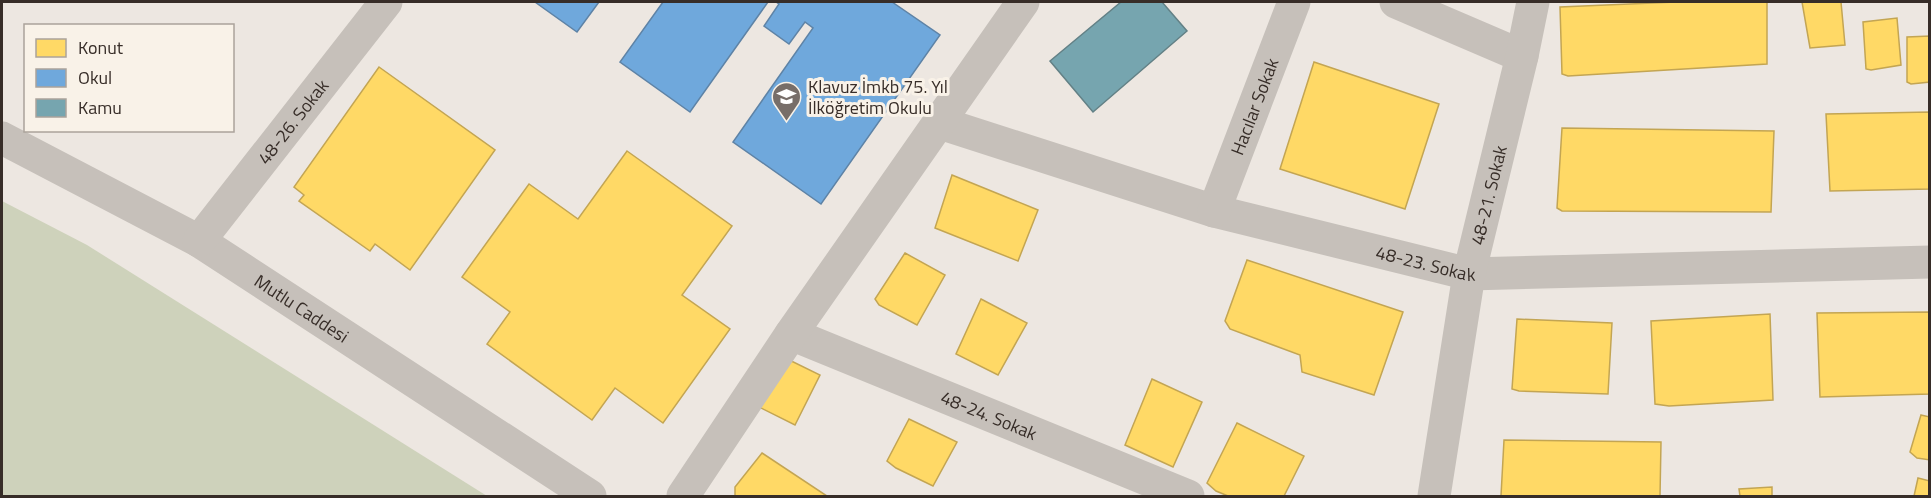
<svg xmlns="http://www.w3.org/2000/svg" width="1931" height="498" font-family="'Titillium Web',sans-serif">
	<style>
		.green { fill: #ced2bb }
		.homes { fill: #ffd966; stroke: #c3a553; stroke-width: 1.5 }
		.schools { fill: #6fa8dc; stroke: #5e83a6; stroke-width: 1.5 }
		.public { fill: #76a5af; stroke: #638186; stroke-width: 1.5 }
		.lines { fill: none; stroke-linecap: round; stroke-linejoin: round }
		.minor { stroke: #c6c0ba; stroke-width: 33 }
		.labels { text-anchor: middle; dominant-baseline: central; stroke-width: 6; stroke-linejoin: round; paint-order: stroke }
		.poi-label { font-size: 18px; fill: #372d28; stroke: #f9f2e8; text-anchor: start }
		.street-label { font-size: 18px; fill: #372d28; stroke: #f9f2e8 }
	</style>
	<rect width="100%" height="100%" fill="#ede7e1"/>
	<!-- green -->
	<polygon class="green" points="2,201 87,245 487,496 2,496"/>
	<!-- homes -->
	<g class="homes">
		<polygon points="1676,2 1767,2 1767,64 1568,76 1562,74 1560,7"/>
		<polygon points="1802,2 1841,2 1845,45 1810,48"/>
		<polygon points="1897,18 1901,65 1871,70 1866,69 1863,22"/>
		<polygon points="1930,36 1930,82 1911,84 1907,82 1907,37"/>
		<polygon points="1314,62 1439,104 1405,209 1280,169"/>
		<polygon points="379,67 495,150 410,270 375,244 370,251 299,201 304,195 294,187"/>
		<polygon points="1930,112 1930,189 1830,191 1826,114"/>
		<polygon points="1562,128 1774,131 1771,212 1562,211 1557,208"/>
		<polygon points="627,151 732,226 682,295 730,329 663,423 615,388 592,420 487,344 510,312 462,277 529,184 578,219"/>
		<polygon points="952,175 1038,210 1018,261 935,228"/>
		<polygon points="905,253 945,275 917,325 879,305 875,299"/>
		<polygon points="1247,260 1403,312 1374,395 1302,372 1300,355 1230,329 1225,321"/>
		<polygon points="981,299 1027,323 998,375 956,354"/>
		<polygon points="1930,312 1930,394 1820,397 1817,313"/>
		<polygon points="1770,314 1773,400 1669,406 1655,404 1651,321"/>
		<polygon points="1517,319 1612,323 1608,394 1519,391 1512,389"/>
		<polygon points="775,353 820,375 795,425 751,403"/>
		<polygon points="1152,379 1202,402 1173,467 1125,445"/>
		<polygon points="1921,415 1930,417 1930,460 1917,458 1910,452"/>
		<polygon points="909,419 957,442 933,486 896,468 887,461"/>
		<polygon points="1237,423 1304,456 1284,496 1228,496 1216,491 1207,483"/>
		<polygon points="1504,440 1661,442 1660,496 1501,496"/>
		<polygon points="762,453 827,496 735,496 735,487"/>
		<polygon points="1918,478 1930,481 1930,496 1914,496"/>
		<polygon points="1772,487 1772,496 1740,496 1739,489"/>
	</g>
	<!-- schools -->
	<g class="schools">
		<polygon points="535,2 599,2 577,32"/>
		<polygon points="663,2 768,2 690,112 620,62"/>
		<polygon points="776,2 892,2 940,35 821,204 733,142 813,28 805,22 789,44 764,26 779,4"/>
	</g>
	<!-- public -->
	<polygon class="public" points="1121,2 1162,2 1187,31 1093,112 1050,61"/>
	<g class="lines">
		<!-- minor -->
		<g class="minor">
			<polyline points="1396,2 1522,56"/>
			<path id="s1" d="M940,123L1214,211L1469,274L1930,262"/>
			<path id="s2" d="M2,138L199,241L590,496"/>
			<path id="s3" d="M1214,211L1294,2"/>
			<path id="s4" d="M199,241L386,2"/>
			<path id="s5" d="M791,334L1188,496"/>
			<polyline points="683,496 791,334 1023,2"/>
			<path id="s6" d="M1434,496L1469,274L1522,56L1533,2"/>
		</g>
	</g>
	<!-- icons -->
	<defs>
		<symbol id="school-pin" viewBox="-11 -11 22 30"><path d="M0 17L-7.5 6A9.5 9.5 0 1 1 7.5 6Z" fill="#776e69" stroke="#f9f2e8"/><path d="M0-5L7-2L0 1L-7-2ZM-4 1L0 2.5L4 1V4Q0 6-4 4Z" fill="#fff"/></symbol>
	</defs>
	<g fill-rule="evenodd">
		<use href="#school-pin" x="770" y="80" width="33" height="45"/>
	</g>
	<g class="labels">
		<!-- poi labels -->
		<g class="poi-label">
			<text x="808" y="86">Klavuz İmkb 75. Yıl<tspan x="808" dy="21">İlköğretim Okulu</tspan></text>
		</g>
		<!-- street labels -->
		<g class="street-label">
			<text stroke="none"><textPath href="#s3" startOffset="112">Hacılar Sokak</textPath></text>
			<text stroke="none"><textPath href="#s4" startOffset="152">48-26. Sokak</textPath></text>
			<text stroke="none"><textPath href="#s6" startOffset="306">48-21. Sokak</textPath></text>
			<text stroke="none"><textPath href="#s1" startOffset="506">48-23. Sokak</textPath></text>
			<text stroke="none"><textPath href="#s2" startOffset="345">Mutlu Caddesi</textPath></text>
			<text stroke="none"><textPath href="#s5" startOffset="214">48-24. Sokak</textPath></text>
		</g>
	</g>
	<!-- border -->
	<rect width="1931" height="498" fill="none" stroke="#372d28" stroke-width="6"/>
	<!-- legend -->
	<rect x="24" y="24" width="210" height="108" fill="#f9f2e8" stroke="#aba39b" stroke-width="1.5"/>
	<rect x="36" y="39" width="30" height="18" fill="#ffd966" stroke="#aba39b" stroke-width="1.5"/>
	<text x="78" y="54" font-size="18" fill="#372d28">Konut</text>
	<rect x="36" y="69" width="30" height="18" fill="#6fa8dc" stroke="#aba39b" stroke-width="1.5"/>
	<text x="78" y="84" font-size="18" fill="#372d28">Okul</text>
	<rect x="36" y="99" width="30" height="18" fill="#76a5af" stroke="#aba39b" stroke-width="1.5"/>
	<text x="78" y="114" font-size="18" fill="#372d28">Kamu</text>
</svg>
